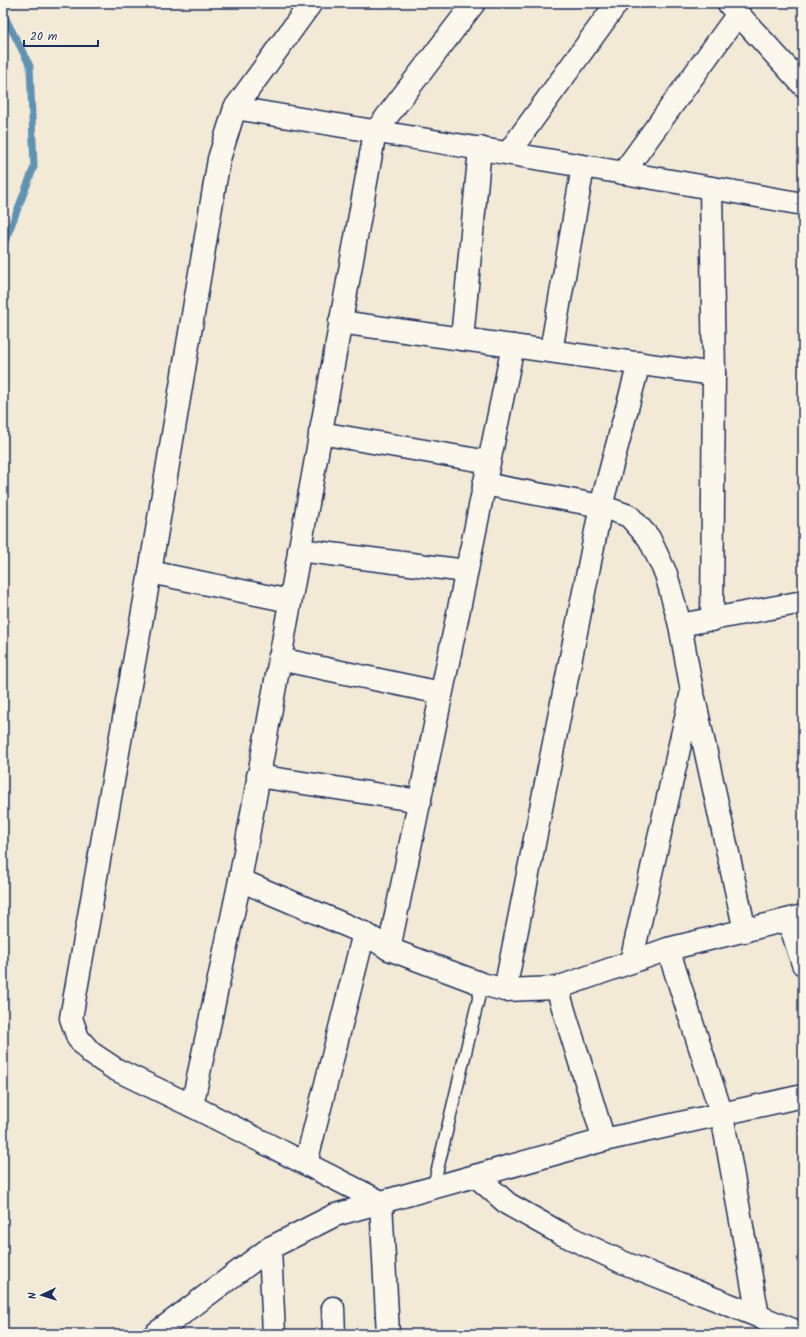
<svg xmlns="http://www.w3.org/2000/svg" width="806" height="1337" font-family="Kalam,sans-serif">
	<style>
		.lines { fill: none; stroke-linecap: round; stroke-linejoin: round }
		.stream { stroke: #5e92b3; stroke-width: 7 }
		.service-casing { stroke: #1b2f5e; stroke-width: 14 }
		.minor-casing { stroke: #1b2f5e; stroke-width: 25 }
		.service { stroke: #fbf7ec; stroke-width: 11 }
		.minor { stroke: #fbf7ec; stroke-width: 22 }
	</style>
	<rect width="100%" height="100%" fill="#f3e9d7"/>
	<filter id="ink" filterUnits="userSpaceOnUse"><feTurbulence type="fractalNoise" baseFrequency=".025" numOctaves="2"/><feDisplacementMap in="SourceGraphic" scale="8" xChannelSelector="R" yChannelSelector="G"/><feConvolveMatrix kernelMatrix="1 2 1 2 8 2 1 2 1" color-interpolation-filters="sRGB"/></filter>
	<g filter="url(#ink)">
		<g class="lines">
			<!-- stream -->
			<polyline class="stream" points="3,13 30,66 34,167 3,247"/>
			<defs>
				<polyline id="service" points="433,1188 482,984"/>
				<g id="minor">
					<polyline points="311,3 235,108 219,159 150,572 71,1018 78,1038 91,1053 115,1069 192,1106 381,1202 388,1334"/>
					<polyline points="729,4 803,85"/>
					<path d="M235,108C425,140 614,170 803,204"/>
					<polyline points="509,152 617,3"/>
					<polyline points="623,173 738,14"/>
					<polyline points="711,188 714,374 712,620"/>
					<polyline points="340,322 714,374"/>
					<polyline points="462,339 480,148"/>
					<polyline points="551,351 583,167"/>
					<polyline points="320,433 489,462"/>
					<polyline points="484,484 601,506 629,516 649,538 666,574 680,625 803,602"/>
					<polyline points="299,550 466,571"/>
					<polyline points="150,572 290,601"/>
					<polyline points="279,659 441,693"/>
					<polyline points="694,698 745,931"/>
					<polyline points="258,776 420,801"/>
					<polyline points="240,880 364,933 389,949 482,984 505,990 557,988 668,949 803,916"/>
					<polyline points="789,921 803,964"/>
					<polyline points="389,949 513,346"/>
					<polyline points="668,949 722,1115 758,1316"/>
					<polyline points="631,962 692,691 680,625"/>
					<polyline points="557,988 604,1140"/>
					<polyline points="505,990 601,506 639,363"/>
					<polyline points="192,1106 240,880 375,132 474,3"/>
					<polyline points="306,1163 364,933"/>
					<polyline points="476,1176 508,1204 558,1232 622,1262 803,1334"/>
					<polyline points="270,1248 274,1334"/>
					<polyline points="333,1308 334,1334"/>
					<polyline points="155,1334 270,1248 335,1215 604,1140 803,1096"/>
				</g>
			</defs>
			<!-- service casing -->
			<use href="#service" class="service-casing"/>
			<!-- minor casing -->
			<use href="#minor" class="minor-casing"/>
			<!-- service -->
			<use href="#service" class="service"/>
			<!-- minor -->
			<use href="#minor" class="minor"/>
		</g>
	</g>
	<!-- margin -->
	<rect width="806" height="1337" fill="none" stroke="#fbf7ec" stroke-width="16"/>
	<rect x="8" y="8" width="790" height="1321" fill="none" stroke="#1b2f5e" stroke-width="1.5" filter="url(#ink)"/>
	<!-- north arrow -->
	<g transform="translate(42 1295) rotate(266)" stroke="#fbf7ec" stroke-width="3" paint-order="stroke">
	<path d="M0-3L7 15L0 10L-7 15Z" fill="#1b2f5e"/>
	<text y="-6" font-size="11" font-weight="bold" text-anchor="middle" fill="#1b2f5e">N</text>
	</g>
	<!-- scale -->
	<path d="M24 40v6h74v-6" fill="none" stroke="#1b2f5e" stroke-width="2"/>
	<text x="30" y="40" font-size="12" fill="#1b2f5e" stroke="#fbf7ec" stroke-width="3" paint-order="stroke">20 m</text>
</svg>
